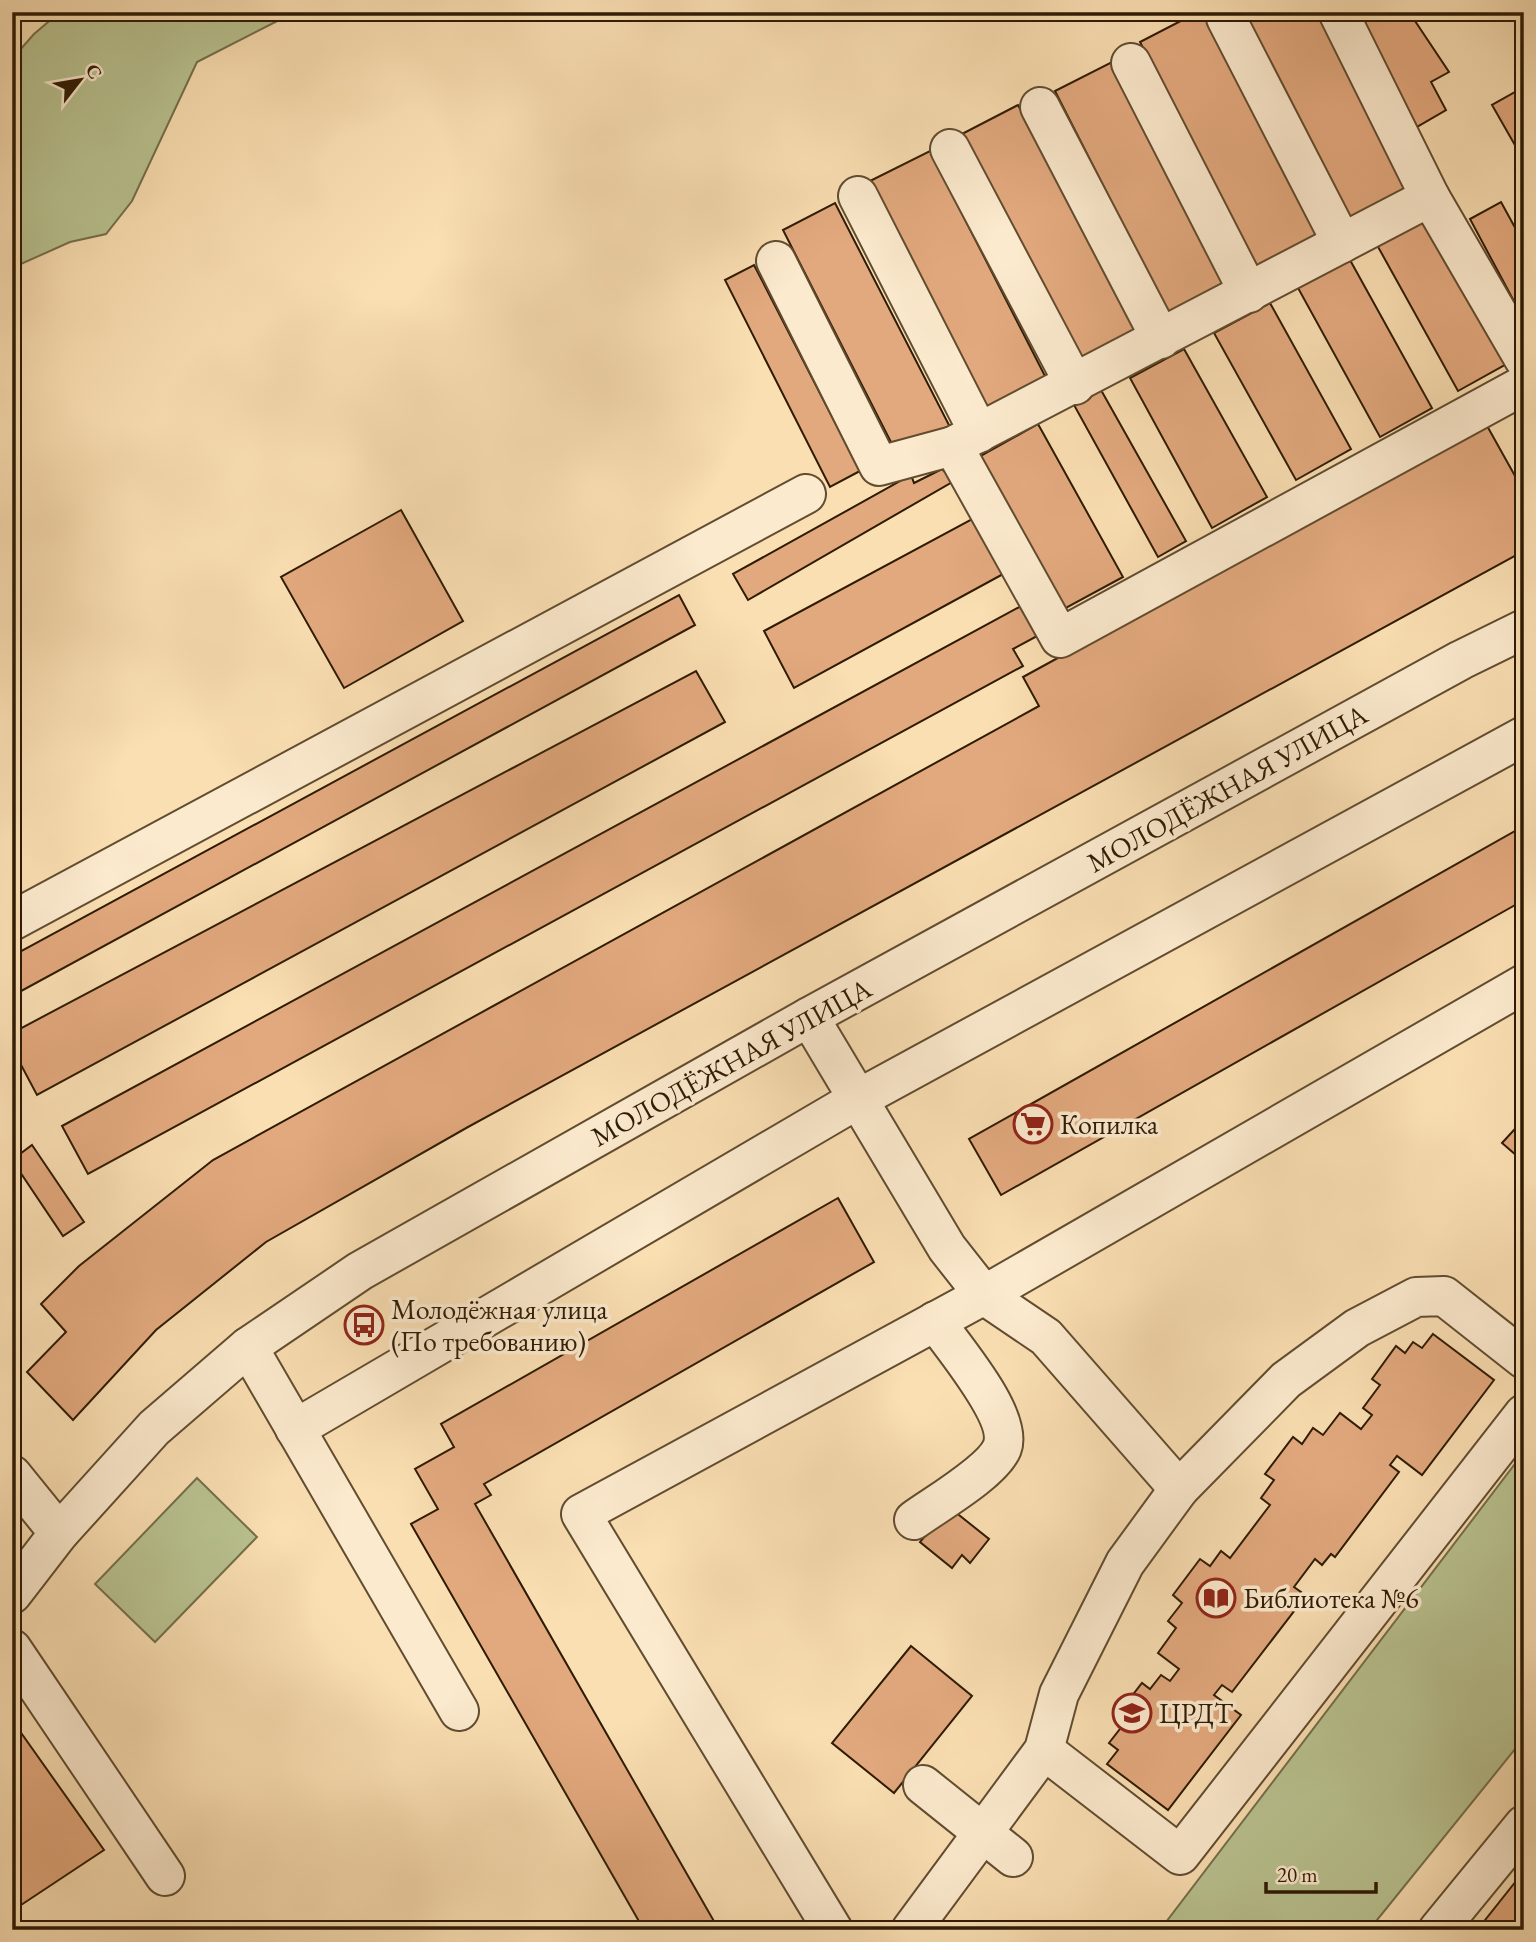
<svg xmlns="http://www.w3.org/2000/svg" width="1536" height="1942" font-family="'EB Garamond',serif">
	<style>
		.green { fill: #b9c391; stroke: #746f4b; stroke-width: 2 }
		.building { fill: #e3a97e; stroke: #2e1b05; stroke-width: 2 }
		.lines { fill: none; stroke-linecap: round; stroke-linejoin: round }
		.minor-casing { stroke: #614c30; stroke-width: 42 }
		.minor { stroke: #fceace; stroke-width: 38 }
		.labels { text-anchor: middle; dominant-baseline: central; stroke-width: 7; stroke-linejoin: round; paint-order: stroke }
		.street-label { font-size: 28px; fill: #2e1b05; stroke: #fceace }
		.poi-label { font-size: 28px; fill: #2e1b05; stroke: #fceace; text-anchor: start }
	</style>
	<rect width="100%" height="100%" fill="#fadfb3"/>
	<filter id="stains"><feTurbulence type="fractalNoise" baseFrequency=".00286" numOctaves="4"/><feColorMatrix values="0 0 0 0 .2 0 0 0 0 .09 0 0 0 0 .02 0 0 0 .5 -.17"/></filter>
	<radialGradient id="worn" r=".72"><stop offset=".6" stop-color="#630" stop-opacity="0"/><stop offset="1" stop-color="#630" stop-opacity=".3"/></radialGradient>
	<!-- green -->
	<g class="green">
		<polygon points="60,12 295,12 197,62 132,201 106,234 70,242 12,268 12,59 34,34"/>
		<polygon points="1524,1452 1524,1738 1369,1930 1160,1930"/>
		<polygon points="197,1478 257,1537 155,1642 95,1584"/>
	</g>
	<!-- building -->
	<g class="building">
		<polygon points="1198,12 1203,12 1317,236 1256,267 1140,42"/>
		<polygon points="1241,12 1319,12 1411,189 1349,221"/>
		<polygon points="1360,12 1409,12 1449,72 1431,82 1446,110 1415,128"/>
		<polygon points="1114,61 1228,285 1169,315 1055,91"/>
		<polygon points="1524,87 1524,161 1492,105"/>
		<polygon points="1018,105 1136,331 1077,361 960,135"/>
		<polygon points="930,151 1046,378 986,408 870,181"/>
		<polygon points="1501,202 1524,244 1524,320 1470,219"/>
		<polygon points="835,203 950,427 897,454 783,230"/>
		<polygon points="1430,218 1510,362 1458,391 1377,245"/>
		<polygon points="1350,260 1432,408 1380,437 1298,288"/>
		<polygon points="754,265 860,471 830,487 725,280"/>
		<polygon points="1270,303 1351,449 1296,480 1214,333"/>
		<polygon points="1184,349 1267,497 1212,528 1130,378"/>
		<polygon points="1101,390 1186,541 1158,557 1074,405"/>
		<polygon points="1038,424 1123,577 1064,609 979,457"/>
		<polygon points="1486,424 1524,492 1524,551 468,1127 266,1242 156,1330 73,1420 27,1372 66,1332 41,1304 79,1266 213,1160 1039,706 1023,677"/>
		<polygon points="942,469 954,481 748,600 733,574 911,475 914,483"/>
		<polygon points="401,510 463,621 344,688 281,577"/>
		<polygon points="974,518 1005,573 794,688 764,631"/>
		<polygon points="679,595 695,625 12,996 12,956"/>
		<polygon points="1023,605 1039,635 1013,649 1023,666 88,1174 62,1126"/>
		<polygon points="696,671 725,722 37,1095 12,1048 12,1033"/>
		<polygon points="1524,826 1524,900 1001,1195 969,1139"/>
		<polygon points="1524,1119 1524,1162 1502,1143"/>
		<polygon points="32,1145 84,1222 63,1236 12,1160"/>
		<polygon points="838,1198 874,1262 484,1484 491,1495 475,1504 719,1930 644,1930 411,1524 438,1509 415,1469 454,1447 441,1424"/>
		<polygon points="1433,1334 1494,1380 1422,1475 1397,1456 1390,1465 1399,1472 1335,1557 1331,1554 1322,1565 1315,1559 1294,1587 1301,1592 1293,1603 1298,1606 1232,1692 1222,1685 1214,1695 1241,1715 1168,1810 1107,1764 1118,1750 1109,1743 1123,1725 1114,1719 1142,1683 1150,1689 1161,1675 1170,1681 1179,1669 1158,1653 1176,1628 1168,1621 1182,1603 1173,1595 1200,1559 1210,1566 1221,1551 1230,1558 1270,1505 1261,1498 1274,1480 1265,1474 1293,1437 1302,1444 1313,1428 1323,1435 1340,1413 1361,1429 1372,1415 1363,1408 1380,1385 1372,1379 1396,1346 1405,1353 1413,1342 1422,1348"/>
		<polygon points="949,1507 989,1539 970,1563 962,1555 952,1568 920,1542"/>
		<polygon points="911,1646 972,1696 894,1793 832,1743"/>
		<polygon points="12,1720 104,1850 12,1911"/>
		<polygon points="1524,1871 1524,1930 1488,1930 1482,1924"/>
	</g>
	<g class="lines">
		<defs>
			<g id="minor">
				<polyline points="1338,12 1430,197"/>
				<polyline points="1226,18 1342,243"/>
				<polyline points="1131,63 1249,293"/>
				<polyline points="1040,107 1161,339"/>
				<polyline points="950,149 1075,385"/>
				<polyline points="858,196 979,433"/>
				<polyline points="776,261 879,466 953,446"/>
				<polyline points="1524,359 1430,197 953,446 1060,638 1524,385"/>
				<polyline points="12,921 806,494"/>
				<polyline points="809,1017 947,1248 984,1295 1046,1337 1179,1489"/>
				<polyline points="248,1347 459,1711"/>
				<polyline points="295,1429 858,1099 1524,736"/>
				<polyline points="12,1475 59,1533"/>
				<path d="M914,1520C936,1504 992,1472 1002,1448C1014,1417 953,1347 935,1321"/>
				<polyline points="12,1594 59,1533 154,1428 248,1347 360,1271 809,1017 1461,660 1524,629"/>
				<polyline points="12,1649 165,1876"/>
				<polyline points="1044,1750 1180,1855 1524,1414"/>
				<polyline points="923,1785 1013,1857"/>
				<polyline points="833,1930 581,1514 984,1295 1524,984"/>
				<polyline points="911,1930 1044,1750 1059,1694 1125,1563 1179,1489 1286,1380 1357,1328 1416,1297 1444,1296 1524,1359"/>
				<polyline points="1438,1930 1524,1825"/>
			</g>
		</defs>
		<!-- minor casing -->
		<use href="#minor" class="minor-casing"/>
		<!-- minor -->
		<use href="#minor" class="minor"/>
	</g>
	<!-- icons -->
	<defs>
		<symbol id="supermarket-ring" viewBox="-11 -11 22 22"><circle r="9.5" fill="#fceace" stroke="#8f2418" stroke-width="1.5"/><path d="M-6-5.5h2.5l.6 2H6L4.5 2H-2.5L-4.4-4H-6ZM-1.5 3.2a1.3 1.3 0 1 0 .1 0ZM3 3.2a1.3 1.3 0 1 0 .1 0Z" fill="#8f2418"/></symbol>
		<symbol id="bus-ring" viewBox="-11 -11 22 22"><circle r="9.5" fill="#fceace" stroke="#8f2418" stroke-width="1.5"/><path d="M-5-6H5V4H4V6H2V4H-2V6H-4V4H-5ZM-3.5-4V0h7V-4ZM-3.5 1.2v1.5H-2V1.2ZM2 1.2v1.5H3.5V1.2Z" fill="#8f2418"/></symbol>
		<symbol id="library-ring" viewBox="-11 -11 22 22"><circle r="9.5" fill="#fceace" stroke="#8f2418" stroke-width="1.5"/><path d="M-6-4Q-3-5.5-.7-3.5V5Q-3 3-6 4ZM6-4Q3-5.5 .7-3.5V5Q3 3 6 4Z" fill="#8f2418"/></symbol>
		<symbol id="school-ring" viewBox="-11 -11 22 22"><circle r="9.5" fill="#fceace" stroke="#8f2418" stroke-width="1.5"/><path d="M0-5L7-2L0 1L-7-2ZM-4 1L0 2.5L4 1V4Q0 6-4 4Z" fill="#8f2418"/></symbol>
	</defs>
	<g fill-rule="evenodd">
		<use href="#supermarket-ring" x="1011" y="1102" width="44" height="44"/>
		<use href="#bus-ring" x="342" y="1303" width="44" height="44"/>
		<use href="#library-ring" x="1194" y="1576" width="44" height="44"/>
		<use href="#school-ring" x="1110" y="1691" width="44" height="44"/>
	</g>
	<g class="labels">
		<!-- street labels -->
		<g class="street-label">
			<text transform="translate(1227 788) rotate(-29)">МОЛОДЁЖНАЯ УЛИЦА</text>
			<text transform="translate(731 1062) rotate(-29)">МОЛОДЁЖНАЯ УЛИЦА</text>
		</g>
		<!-- poi labels -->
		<g class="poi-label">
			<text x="1060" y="1124">Копилка</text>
			<text x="391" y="1309">Молодёжная улица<tspan x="391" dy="32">(По требованию)</tspan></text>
			<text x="1243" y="1598">Библиотека №6</text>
			<text x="1159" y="1713">ЦРДТ</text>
		</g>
	</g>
	<!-- margin -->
	<rect width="1536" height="1942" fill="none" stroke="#fadfb3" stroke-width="42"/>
	<rect x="14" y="14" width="1508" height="1914" fill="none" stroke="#2e1b05" stroke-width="3.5"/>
	<rect x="21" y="21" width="1494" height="1900" fill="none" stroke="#2e1b05" stroke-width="2"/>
	<!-- north arrow -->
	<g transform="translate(80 80) rotate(59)" stroke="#fceace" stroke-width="5" paint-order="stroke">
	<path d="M0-5L12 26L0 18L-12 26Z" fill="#2e1b05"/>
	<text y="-10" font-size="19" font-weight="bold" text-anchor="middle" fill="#2e1b05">С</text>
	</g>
	<!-- scale -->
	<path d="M1266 1882v10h110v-10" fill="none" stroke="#2e1b05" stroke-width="3.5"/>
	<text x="1277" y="1882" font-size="21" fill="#2e1b05" stroke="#fceace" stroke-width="5" paint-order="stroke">20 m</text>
	<rect width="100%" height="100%" filter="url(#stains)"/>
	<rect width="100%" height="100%" fill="url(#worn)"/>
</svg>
